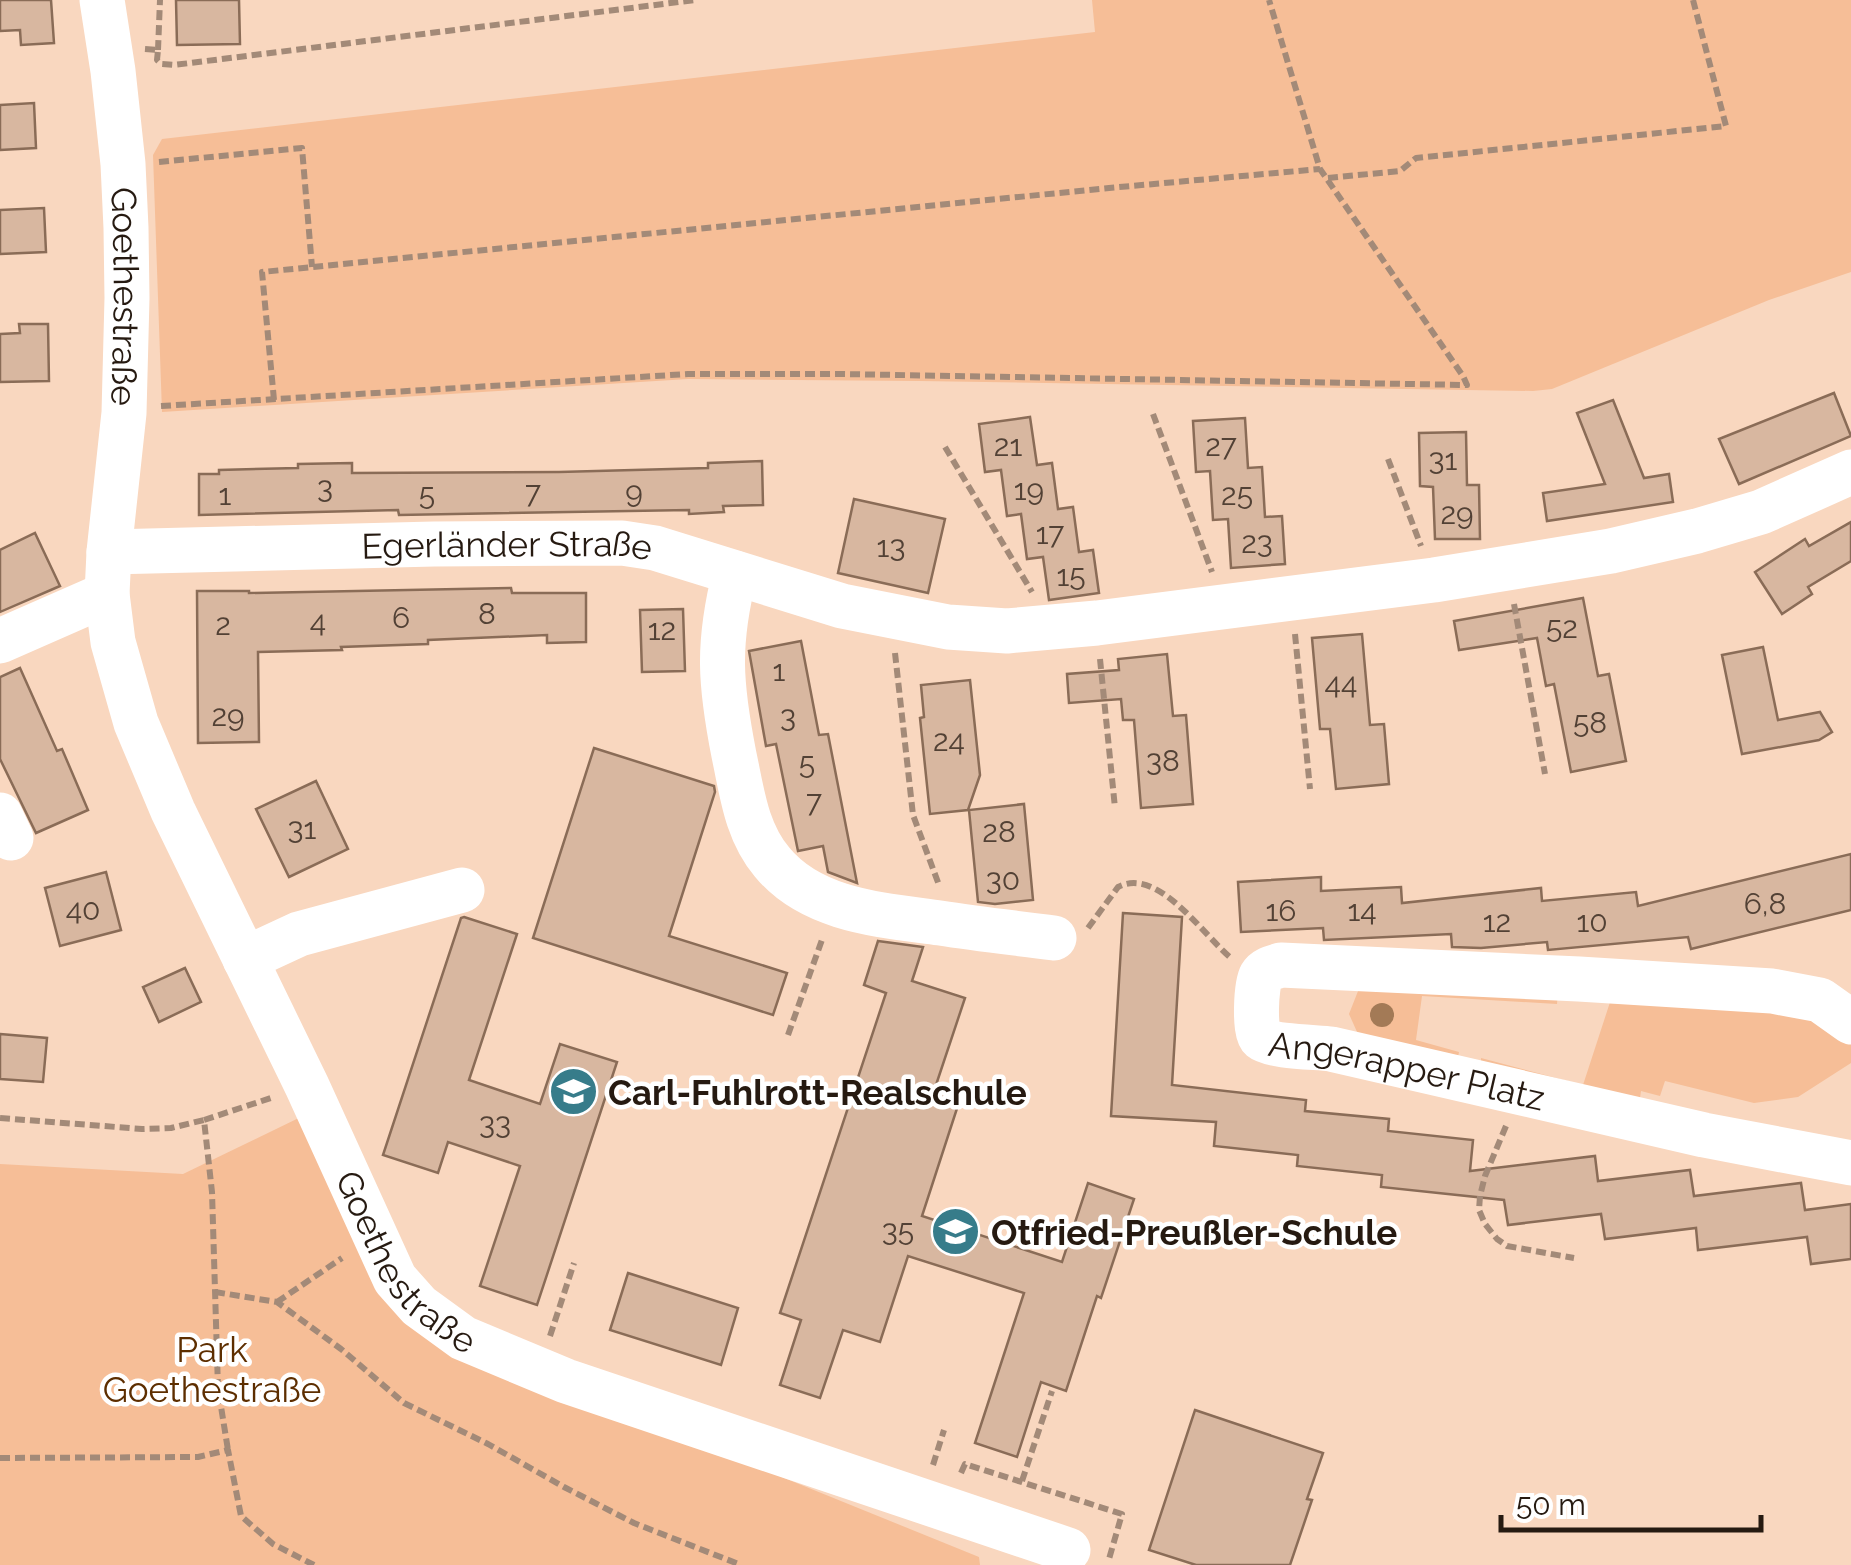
<svg xmlns="http://www.w3.org/2000/svg" width="1851" height="1565" font-family="Raleway,sans-serif">
	<style>
		.green { fill: #f6be97 }
		.building { fill: #d8b7a0; stroke: #8a6c57; stroke-width: 2.5 }
		.lines { fill: none; stroke-linecap: round; stroke-linejoin: round }
		.path { stroke: #a38a78; stroke-width: 6; stroke-dasharray: 10 5; stroke-linecap: butt }
		.minor { stroke: #fff; stroke-width: 45 }
		.tree { fill: #a37a56 }
		.labels { text-anchor: middle; dominant-baseline: central; stroke-width: 9; stroke-linejoin: round; paint-order: stroke }
		.number-label { font-size: 30px; fill: #524135 }
		.street-label { font-size: 35px; fill: #261a11; stroke: #fff }
		.poi-label { font-size: 35px; font-weight: bold; fill: #261a11; stroke: #fff; text-anchor: start }
		.park-label { font-size: 35px; fill: #5d2e00; stroke: #fff }
	</style>
	<rect width="100%" height="100%" fill="#f9d7bf"/>
	<!-- green -->
	<g class="green">
		<polygon points="1092,0 1851,0 1851,272 1769,300 1552,389 1533,391 919,381 688,379 162,412 153,155 162,139 1095,32"/>
		<polygon points="1362,981 1558,991 1557,1004 1422,996 1416,1040 1459,1052 1456,1067 1362,1043 1349,1014"/>
		<polygon points="1613,993 1786,1006 1851,1041 1851,1063 1798,1097 1754,1103 1665,1081 1660,1096 1641,1091 1639,1105 1481,1073 1481,1058 1583,1085"/>
		<polygon points="309,1113 409,1317 481,1355 979,1557 980,1565 0,1565 0,1164 183,1174"/>
	</g>
	<!-- building -->
	<g class="building">
		<polygon points="0,0 51,0 54,43 21,45 20,30 0,31"/>
		<polygon points="176,0 239,0 240,44 177,45"/>
		<polygon points="34,103 36,148 0,150 0,105"/>
		<polygon points="44,208 46,252 0,254 0,210"/>
		<polygon points="19,324 48,324 49,381 0,382 0,334 20,333"/>
		<polygon points="1834,393 1851,436 1739,484 1719,439"/>
		<polygon points="1613,400 1644,478 1669,474 1673,502 1547,521 1543,493 1605,484 1577,413"/>
		<polygon points="1030,417 1037,465 1052,463 1058,509 1073,507 1079,552 1093,550 1099,593 1049,600 1043,557 1027,559 1021,514 1007,516 1001,470 985,472 979,424"/>
		<polygon points="1245,418 1248,468 1262,467 1265,517 1282,516 1285,564 1231,568 1228,519 1213,520 1210,471 1196,472 1193,421"/>
		<polygon points="1466,432 1467,485 1479,485 1480,539 1435,539 1433,487 1420,486 1419,433"/>
		<polygon points="762,461 763,505 723,506 724,512 689,514 689,510 399,515 398,510 199,515 199,474 219,474 219,470 298,468 298,464 352,463 352,473 559,472 708,468 708,463"/>
		<polygon points="854,499 945,519 928,593 838,573"/>
		<polygon points="1851,522 1851,561 1808,587 1812,594 1782,614 1755,572 1805,539 1809,546"/>
		<polygon points="35,533 60,586 0,612 0,550"/>
		<polygon points="511,588 512,593 586,593 586,642 547,643 547,635 428,640 428,644 341,647 342,650 258,652 259,742 198,743 197,591 249,591 249,593"/>
		<polygon points="1583,598 1598,676 1609,674 1626,761 1571,772 1554,684 1546,686 1537,638 1459,650 1454,621"/>
		<polygon points="683,609 685,671 642,672 640,610"/>
		<polygon points="1362,634 1370,725 1384,724 1389,784 1336,789 1330,729 1320,729 1312,638"/>
		<polygon points="801,641 819,735 828,734 857,883 828,872 823,846 798,851 776,744 766,746 749,651"/>
		<polygon points="1763,647 1778,720 1820,712 1832,732 1819,740 1742,754 1722,655"/>
		<polygon points="1167,654 1173,716 1186,715 1193,804 1141,808 1134,720 1123,720 1121,699 1069,703 1067,674 1119,670 1118,659"/>
		<polygon points="20,668 57,751 62,749 88,810 36,833 0,759 0,677"/>
		<polygon points="970,680 980,775 968,810 930,814 920,718 924,717 921,685"/>
		<polygon points="594,748 714,786 715,792 669,936 787,973 773,1015 533,938"/>
		<polygon points="316,781 348,849 289,877 256,809"/>
		<polygon points="1024,804 1033,900 995,904 978,902 969,810"/>
		<polygon points="1851,854 1851,910 1691,949 1688,937 1548,950 1547,942 1481,948 1452,947 1451,934 1324,940 1323,928 1241,932 1238,882 1321,877 1321,891 1401,887 1402,903 1541,888 1542,901 1636,892 1638,906"/>
		<polygon points="106,872 121,930 60,946 45,888"/>
		<polygon points="1123,913 1182,917 1172,1085 1306,1100 1305,1111 1389,1119 1388,1131 1473,1140 1470,1171 1595,1156 1598,1181 1690,1170 1694,1196 1801,1183 1805,1210 1851,1204 1851,1259 1811,1264 1807,1237 1698,1250 1696,1228 1605,1239 1601,1214 1508,1225 1504,1200 1381,1187 1382,1175 1297,1166 1298,1155 1214,1146 1216,1122 1111,1116"/>
		<polygon points="464,917 517,934 469,1080 540,1104 560,1044 617,1062 537,1305 480,1286 520,1166 448,1142 438,1173 383,1155 461,918"/>
		<polygon points="878,941 923,947 912,981 965,998 936,1085 962,1093 922,1216 1062,1262 1088,1183 1134,1199 1101,1298 1097,1296 1066,1391 1041,1382 1017,1457 975,1443 1024,1293 908,1256 880,1342 843,1330 820,1398 780,1385 801,1320 780,1313 886,993 864,985"/>
		<polygon points="185,968 201,1002 159,1022 143,987"/>
		<polygon points="0,1034 47,1038 43,1082 0,1079"/>
		<polygon points="628,1273 738,1308 721,1365 610,1330"/>
		<polygon points="1195,1410 1323,1453 1307,1499 1312,1500 1290,1565 1196,1565 1149,1550"/>
	</g>
	<g class="lines">
		<!-- path -->
		<g class="path">
			<polyline points="145,49 158,50 157,60 161,64 174,65 695,0"/>
			<polyline points="158,50 160,0"/>
			<polyline points="159,162 302,148 312,267"/>
			<polyline points="1328,178 1400,171 1416,158 1726,126 1693,0"/>
			<polyline points="274,400 262,272 1109,188 1320,169"/>
			<polyline points="161,406 688,374 841,374 1467,385 1463,376 1320,169 1269,0"/>
			<polyline points="1153,414 1212,572"/>
			<polyline points="945,447 1032,592"/>
			<polyline points="1388,459 1421,546"/>
			<polyline points="1514,604 1545,774"/>
			<polyline points="1295,634 1310,789"/>
			<polyline points="895,653 913,815 939,885"/>
			<polyline points="1100,659 1115,808"/>
			<path d="M1088,928L1118,887C1158,866 1203,935 1231,958"/>
			<polyline points="788,1035 823,937"/>
			<polyline points="0,1118 142,1129 171,1128 204,1120 212,1192 218,1388 228,1450"/>
			<polyline points="204,1120 274,1097"/>
			<polyline points="1506,1126 1485,1176 1480,1196 1479,1210 1485,1224 1497,1239 1507,1246 1574,1258"/>
			<polyline points="215,1292 277,1302 341,1349 404,1403 488,1444 564,1487 634,1523 741,1565"/>
			<polyline points="277,1302 342,1258"/>
			<polyline points="550,1336 574,1263"/>
			<polyline points="0,1458 198,1457 228,1450 241,1516 273,1544 314,1565"/>
			<polyline points="933,1465 944,1430"/>
			<polyline points="961,1473 965,1464 1122,1514 1109,1559"/>
			<polyline points="1022,1481 1052,1391"/>
		</g>
		<!-- minor -->
		<g class="minor">
			<path id="s1" d="M102,0L113,71L123,164L126,228L127,298L124,413L109,552L107,594L113,642L136,723L173,811L307,1086L395,1279L419,1306L463,1338L566,1381L1068,1550"/>
			<path id="s2" d="M109,552L434,544L622,543L655,548L842,606L948,627L1007,631L1097,623L1434,580L1611,551L1697,531L1761,512L1851,472"/>
			<path d="M735,573C717,644 720,684 734,755C742,792 746,831 772,862C812,911 882,915 940,923C978,929 1016,933 1054,938"/>
			<polyline points="0,641 107,594"/>
			<polyline points="0,815 11,838"/>
			<polyline points="245,959 299,934 462,890"/>
			<path id="s3" d="M1851,1022L1820,1000L1772,991L1579,979L1281,965C1274,967 1265,969 1261,976C1256,985 1254,1032 1261,1038C1272,1047 1316,1047 1331,1049L1704,1135L1851,1163"/>
		</g>
	</g>
	<!-- trees -->
	<circle class="tree" cx="1382" cy="1015" r="12"/>
	<!-- icons -->
	<defs>
		<symbol id="school-disc" viewBox="-11 -11 22 22"><circle r="9.5" fill="#377c8a" stroke="#fff"/><path d="M0-5L7-2L0 1L-7-2ZM-4 1L0 2.5L4 1V4Q0 6-4 4Z" fill="#fff"/></symbol>
	</defs>
	<g fill-rule="evenodd">
		<use href="#school-disc" x="546" y="1064" width="55" height="55"/>
		<use href="#school-disc" x="928" y="1204" width="55" height="55"/>
	</g>
	<g class="labels">
		<!-- number labels -->
		<g class="number-label">
			<text x="1008" y="445">21</text>
			<text x="1221" y="445">27</text>
			<text x="1443" y="459">31</text>
			<text x="325" y="487">3</text>
			<text x="1029" y="489">19</text>
			<text x="634" y="491">9</text>
			<text x="533" y="492">7</text>
			<text x="225" y="494">1</text>
			<text x="427" y="494">5</text>
			<text x="1237" y="494">25</text>
			<text x="1457" y="513">29</text>
			<text x="1050" y="533">17</text>
			<text x="1257" y="542">23</text>
			<text x="891" y="546">13</text>
			<text x="1071" y="575">15</text>
			<text x="487" y="613">8</text>
			<text x="401" y="617">6</text>
			<text x="318" y="621">4</text>
			<text x="223" y="624">2</text>
			<text x="1562" y="627">52</text>
			<text x="662" y="629">12</text>
			<text x="779" y="670">1</text>
			<text x="1341" y="683">44</text>
			<text x="228" y="715">29</text>
			<text x="788" y="716">3</text>
			<text x="1590" y="722">58</text>
			<text x="949" y="740">24</text>
			<text x="1163" y="760">38</text>
			<text x="807" y="763">5</text>
			<text x="814" y="801">7</text>
			<text x="302" y="828">31</text>
			<text x="999" y="831">28</text>
			<text x="1003" y="879">30</text>
			<text x="1765" y="903">6,8</text>
			<text x="83" y="909">40</text>
			<text x="1281" y="910">16</text>
			<text x="1362" y="910">14</text>
			<text x="1497" y="921">12</text>
			<text x="1592" y="921">10</text>
			<text x="495" y="1123">33</text>
			<text x="898" y="1230">35</text>
		</g>
		<!-- street labels -->
		<g class="street-label">
			<text stroke="none"><textPath href="#s1" startOffset="298">Goethestraße</textPath></text>
			<text stroke="none"><textPath href="#s2" startOffset="398">Egerländer Straße</textPath></text>
			<text stroke="none"><textPath href="#s3" startOffset="815">Angerapper Platz</textPath></text>
			<text stroke="none"><textPath href="#s1" startOffset="1335">Goethestraße</textPath></text>
		</g>
		<!-- poi labels -->
		<g class="poi-label">
			<text x="608" y="1092">Carl-Fuhlrott-Realschule</text>
			<text x="991" y="1232">Otfried-Preußler-Schule</text>
		</g>
		<!-- park labels -->
		<g class="park-label">
			<text x="212" y="1349">Park<tspan x="212" dy="40">Goethestraße</tspan></text>
		</g>
	</g>
	<!-- scale -->
	<path d="M1501 1515v15h260v-15" fill="none" stroke="#261a11" stroke-width="5"/>
	<text x="1516" y="1515" font-size="30" fill="#261a11" stroke="#ffffff" stroke-width="8" paint-order="stroke">50 m</text>
</svg>
